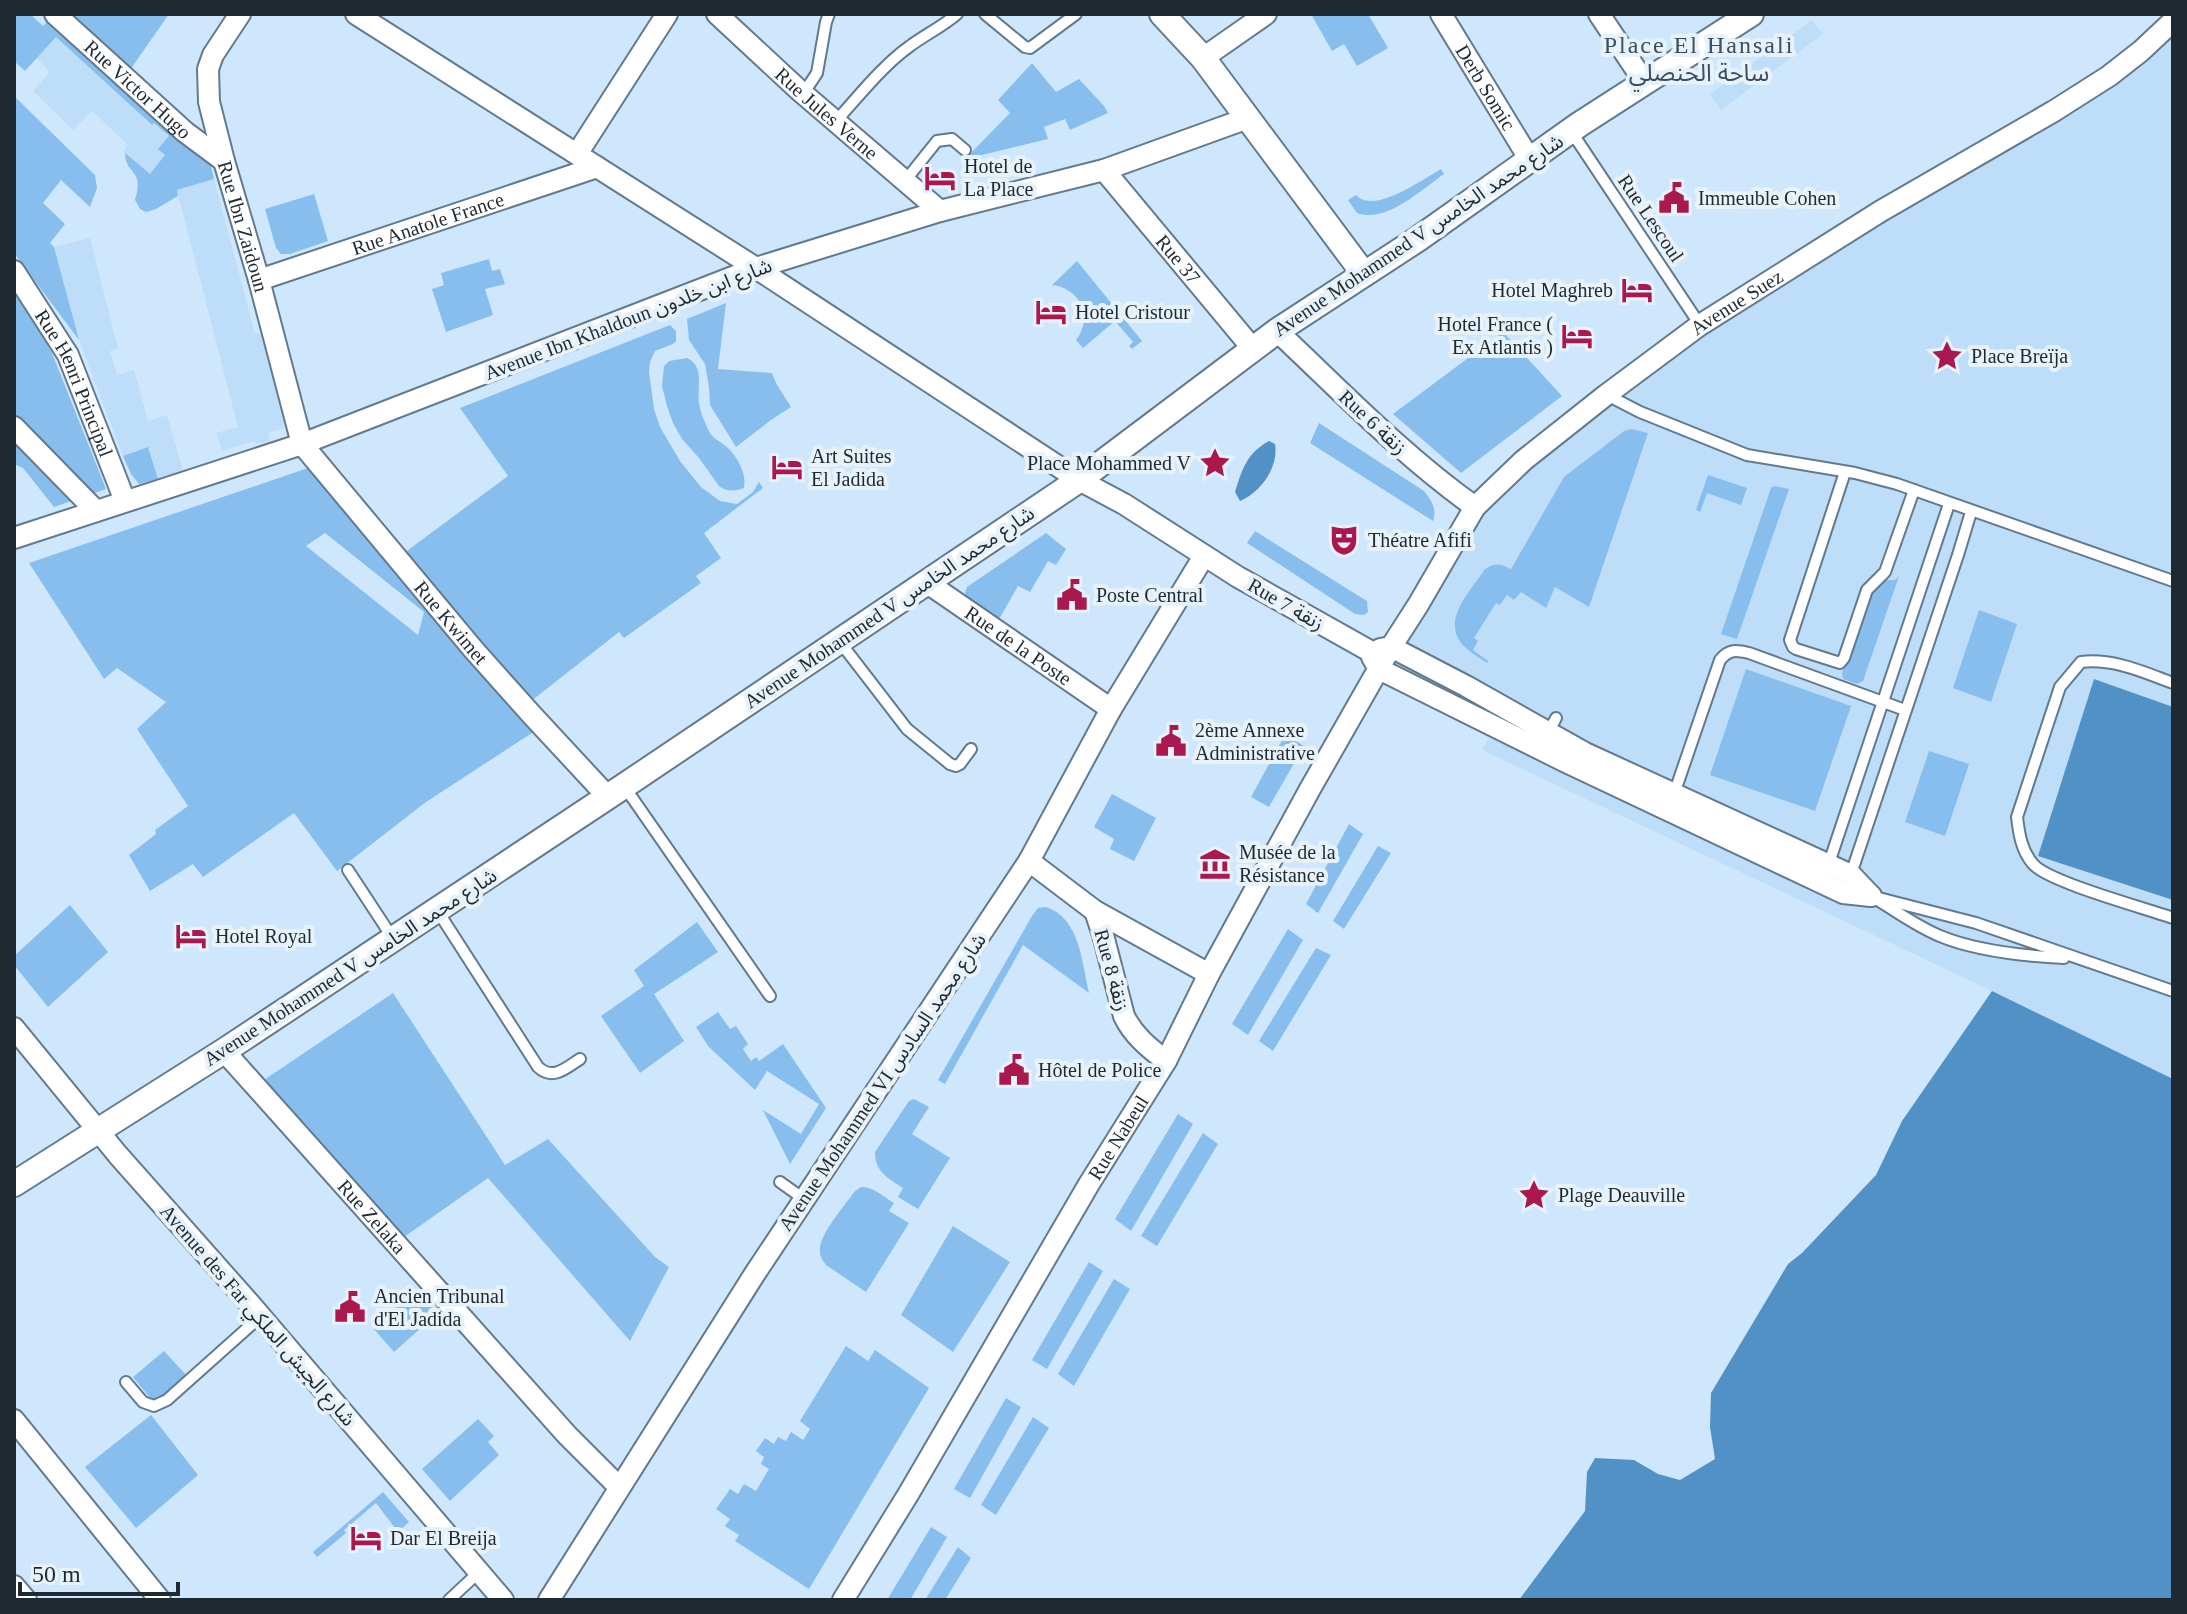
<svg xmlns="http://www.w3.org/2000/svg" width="2187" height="1614" font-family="'Times New Roman','Noto Sans Arabic',serif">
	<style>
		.built { fill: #beddf9 }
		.green { fill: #87beee; fill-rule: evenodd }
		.water { fill: #5191c6 }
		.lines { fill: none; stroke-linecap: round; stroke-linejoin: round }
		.service-casing { stroke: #637a8e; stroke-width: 14 }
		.minor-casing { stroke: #637a8e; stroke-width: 24 }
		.tertiary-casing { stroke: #637a8e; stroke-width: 28 }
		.service { stroke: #fff; stroke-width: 10 }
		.minor { stroke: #fff; stroke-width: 20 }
		.tertiary { stroke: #fff; stroke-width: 24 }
		.labels { text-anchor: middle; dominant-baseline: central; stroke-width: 8; stroke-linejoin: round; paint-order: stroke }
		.street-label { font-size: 20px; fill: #1f2931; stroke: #e8f2fb }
		.poi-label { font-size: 20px; fill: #1f2931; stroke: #e8f2fb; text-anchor: start }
		.quarter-label { font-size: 24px; letter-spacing: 2px; fill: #394e61; stroke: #e8f2fb }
	</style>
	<rect width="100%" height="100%" fill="#cee7fd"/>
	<!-- built -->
	<g class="built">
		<polygon points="1812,20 1823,34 1721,110 1710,94"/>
		<polygon points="2173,21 2173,707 2094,680 2038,855 2173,900 2173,1079 1992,991 1482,750 1496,726 1379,669 1475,507 1606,395 2054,111"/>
		<polygon points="56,37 151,125 154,123 169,137 166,155 150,174 123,152 128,145 92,111 73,130 33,91 50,72 37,58"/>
		<polygon points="214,179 255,334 260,333 285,428 268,433 270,441 256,444 255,441 222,451 216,433 238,427 177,190"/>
		<polygon points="90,238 118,349 110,351 117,375 134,370 148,421 167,415 183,471 158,479 148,447 123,456 79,340 54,247"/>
	</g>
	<!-- green -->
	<g class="green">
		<path d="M14,14H30L43,26L50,18L210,162L214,179L177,190L178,196L156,209L146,212L140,209L135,200C145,168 125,175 125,153L150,174L165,155L158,149L169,136L154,123L152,125L56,37L25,71L14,61Z"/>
		<polygon points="69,14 169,14 130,70"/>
		<polygon points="1311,14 1368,14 1388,48 1357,66 1344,44 1332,51"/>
		<polygon points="1032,63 1056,92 1079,79 1104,106 1108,113 1070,130 1065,119 1044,127 1048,139 965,159 1010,113 998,100"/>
		<polygon points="14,96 95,175 97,188 90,207 61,180 43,203 65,224 50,243 54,247 79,340 14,253"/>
		<path d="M1441,169L1444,174C1422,189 1386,224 1357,213L1348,200L1356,195C1374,215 1423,179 1441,169Z"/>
		<polygon points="314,194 328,241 290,254 281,254 276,248 265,209"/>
		<polygon points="489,259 492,271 500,269 505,284 485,289 493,315 446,332 432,289 444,285 441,273"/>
		<path d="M1077,261L1142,341L1132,349L1129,346L1133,342L1115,321L1083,348L1076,340C1094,317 1080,288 1052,285Z"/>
		<polygon points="14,284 52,353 106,489 54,507 23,468 14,464"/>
		<polygon points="726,303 718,369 772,373 776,383 791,407 771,420 736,447 710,405 709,387 705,364 689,340 687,319"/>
		<polygon points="670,325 676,331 676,341 673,344 655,351 650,362 649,372 654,409 660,427 680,461 701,487 720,501 737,504 753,492 759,482 763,488 704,533 721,558 696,576 701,583 624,638 619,632 530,702 404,553 508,476 460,408"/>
		<polygon points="1503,332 1562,396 1461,473 1393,414"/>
		<path d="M687,358C705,367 697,387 699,403C700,411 704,420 707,427C712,440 720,440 729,449C738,458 747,475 744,488C736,491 726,492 719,486L699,458L682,439L673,423L667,406L662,386L664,366L669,361Z"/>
		<path d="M1319,423L1424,491C1432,501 1437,509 1433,521L1310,443Z"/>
		<path d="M1631,429L1648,433L1589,607L1555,587L1546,608L1521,592L1514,600L1507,595L1500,605L1496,603L1474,638L1478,641L1473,650L1488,661L1487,663C1478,657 1468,651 1461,643C1442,618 1472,589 1485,569C1496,562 1501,564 1511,569L1564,477L1624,431Z"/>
		<polygon points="148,447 158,479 139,484 131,474 123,456"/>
		<path d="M308,468L314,469L535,731L426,802L337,871L294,813L203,877L193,864L150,891L129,855L156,834L155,830L188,806L137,729L166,702L117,668L104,679L29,563ZM325,533L424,612L418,635L306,546Z"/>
		<polygon points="1708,475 1747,488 1741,505 1707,493 1700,512 1696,510"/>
		<polygon points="1774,486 1789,489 1737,639 1721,634 1771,488"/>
		<polygon points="1255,531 1362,598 1367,601 1368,612 1364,615 1355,614 1247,543"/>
		<polygon points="1046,533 1066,549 1056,565 1048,561 1030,592 1018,586 998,621 969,601 965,593 967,587"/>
		<polygon points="1899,576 1863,681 1857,684 1843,679 1842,673 1868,593 1883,580 1895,580"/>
		<polygon points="1979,610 2017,624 1991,702 1953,688"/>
		<polygon points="1746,669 1851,706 1815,811 1710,775"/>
		<polygon points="1285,735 1304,746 1269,807 1251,797"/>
		<polygon points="1929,751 1969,764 1945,836 1905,822"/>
		<polygon points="1112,794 1156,818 1134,861 1110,849 1114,839 1094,827"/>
		<polygon points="1349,824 1363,834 1318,913 1306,904"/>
		<polygon points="1378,846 1391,853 1344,929 1333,921"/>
		<polygon points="70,905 108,952 48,1007 14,965 14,956"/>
		<path d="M1046,907C1080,918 1082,963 1089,993L1023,945L945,1084L938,1080L1032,916L1038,908Z"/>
		<polygon points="697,922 718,952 654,994 684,1041 640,1073 601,1016 644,986 634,970"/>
		<polygon points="1288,929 1303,940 1248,1035 1232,1024"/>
		<polygon points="1316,948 1331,955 1273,1051 1259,1041"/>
		<polygon points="393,993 505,1165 548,1139 655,1257 669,1267 630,1341 488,1178 404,1237 264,1080"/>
		<polygon points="718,1012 730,1029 736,1026 748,1044 743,1049 751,1061 756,1057 759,1061 783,1044 826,1108 790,1164 763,1110 801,1134 819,1104 767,1071 755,1090 708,1046 696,1027"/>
		<path d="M914,1099L929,1107L912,1134L950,1158L918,1209L898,1197L903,1188C888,1178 875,1172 875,1152L909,1101Z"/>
		<polygon points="1178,1114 1193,1124 1131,1231 1115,1219"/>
		<polygon points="1203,1133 1218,1144 1157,1246 1141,1236"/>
		<path d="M861,1187C873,1186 884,1197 894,1203L889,1211L909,1223L866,1292L826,1265C822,1260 819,1255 820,1247C823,1230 845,1205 855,1191Z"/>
		<polygon points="953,1226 1010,1262 953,1352 901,1315"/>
		<polygon points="1089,1262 1103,1271 1047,1369 1032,1360"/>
		<polygon points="1114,1279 1130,1289 1074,1386 1058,1374"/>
		<polygon points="420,1291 434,1306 426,1313 431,1319 394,1352 373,1328 402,1302 405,1305"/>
		<polygon points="846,1346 868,1361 875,1350 929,1388 809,1589 735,1541 739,1535 725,1526 730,1519 716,1509 730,1489 738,1494 744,1484 756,1491 769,1469 761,1464 764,1457 756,1451 765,1438 774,1444 778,1437 786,1441 791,1432 803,1440 810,1429 800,1421"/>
		<polygon points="164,1351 187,1376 166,1395 155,1401 151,1399 133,1377"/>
		<polygon points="1006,1398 1021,1407 970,1498 954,1489"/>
		<polygon points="151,1415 198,1475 136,1528 85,1467"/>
		<polygon points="1033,1417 1049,1428 996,1515 981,1505"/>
		<polygon points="478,1419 494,1436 488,1442 499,1455 450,1501 422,1469"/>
		<polygon points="383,1492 409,1522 398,1532 376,1503 344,1530 346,1533 317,1557 313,1552"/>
		<polygon points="931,1527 947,1537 910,1600 887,1600"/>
		<polygon points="958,1547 971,1558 945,1600 925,1600"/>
	</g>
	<!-- water -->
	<g class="water">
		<path d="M1269,441L1275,444C1279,467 1261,492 1240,501L1235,492C1242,469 1247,453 1269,441Z"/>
		<polygon points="2094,679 2173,707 2173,900 2038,856"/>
		<polygon points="1992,991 2173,1079 2173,1600 1519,1600 1585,1511 1587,1472 1595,1458 1634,1460 1658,1474 1680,1480 1715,1459 1710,1427 1711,1393 1788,1264 1802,1253 1876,1175 1902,1121"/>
	</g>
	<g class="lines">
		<defs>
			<g id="service">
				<polyline points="985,14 1025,47 1030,48 1076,14"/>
				<polyline points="803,94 817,73 826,22 829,14"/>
				<path d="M836,121C859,96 882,66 910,46C926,34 942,27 957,14"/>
				<polyline points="1571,131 1700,325"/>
				<polyline points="905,181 937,141 952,139 965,150"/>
				<polyline points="1607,395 1640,412 1747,455 1855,473 1897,484 2173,581"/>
				<polyline points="1845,472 1790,640 1793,647 1796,649 1840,663 1844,658 1867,590 1885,572 1914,490"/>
				<polyline points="840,642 907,729 950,764 956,766 960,764 971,749"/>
				<path d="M2173,683C2143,672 2113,658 2081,662L2060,687L2017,817C2019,833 2021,850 2033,864C2048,882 2145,908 2173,918"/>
				<polyline points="1548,733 1556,718"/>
				<polyline points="624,786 770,996"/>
				<path d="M1674,794L1720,660C1729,649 1736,650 1749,653L1905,710"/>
				<polyline points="1828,866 1949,504"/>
				<polyline points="348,870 392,937"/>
				<polyline points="1850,877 1958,555 1971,512"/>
				<polyline points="1871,896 1976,923 2173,991"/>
				<path d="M1879,901C1899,913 1918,927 1940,936C1976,951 2025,956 2064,958"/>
				<path d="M437,910L538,1067C553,1081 566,1068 580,1059"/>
				<polyline points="780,1182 804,1199"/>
				<polyline points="126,1382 143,1402 154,1406 167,1400 260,1317"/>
				<polyline points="449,1600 479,1572"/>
			</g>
			<g id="minor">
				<path id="s1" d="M55,14L185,132L224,161"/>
				<path id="s2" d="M240,14L213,55L208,69L209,102L224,161L259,280L302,444L473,649L531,714L608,797"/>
				<polyline points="356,14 756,268 1079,480 1124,504 1238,577 1368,650"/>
				<path id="s3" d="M717,14L800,91L940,211"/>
				<path id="s4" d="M1441,14L1530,160"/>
				<polyline points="1599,14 1645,83"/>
				<polyline points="1203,58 1266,14"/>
				<polyline points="577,154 667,14"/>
				<path id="s5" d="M1104,170L1253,349"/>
				<path id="s6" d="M14,271L68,355L125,501"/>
				<path id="s7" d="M259,280L597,167"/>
				<path d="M1277,331C1341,391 1403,456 1475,507"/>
				<polyline points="14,427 96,511"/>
				<polyline points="14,538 302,444 756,268 940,211 1104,170 1248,118"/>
				<path id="s8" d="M926,582L1111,709"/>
				<polyline points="1380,649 1391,647 1466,686 1585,753 1851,875 1871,896"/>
				<polyline points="1372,657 1379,669 1564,761 1843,893 1871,896"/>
				<polyline points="1029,861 1095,911 1209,974"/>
				<path d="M1095,911L1103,935L1124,1016C1133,1035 1149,1048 1166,1061"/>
				<polyline points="14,1028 118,1155 251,1305 503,1600"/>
				<path id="s9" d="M224,1051L567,1435L619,1487"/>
				<polyline points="14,1420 160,1600"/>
				<polyline points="14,1586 26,1600"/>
				<polyline points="549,1600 754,1275 1029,861 1111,709 1204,556"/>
				<path id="s10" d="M843,1600L909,1493L1089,1184L1166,1061L1209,974L1310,789L1391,647L1418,605L1475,507L1524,460L1606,395L1700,325L1881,211L2054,111L2109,76L2141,51L2173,21"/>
			</g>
			<g id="tertiary">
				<polyline points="1162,14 1203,58 1364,274"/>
				<polyline points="14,1184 224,1051 624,786 1079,480 1277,331 1418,239 1580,124 1751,14"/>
			</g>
		</defs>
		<!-- service casing -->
		<use href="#service" class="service-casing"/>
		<!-- minor casing -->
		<use href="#minor" class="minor-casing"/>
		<!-- tertiary casing -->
		<use href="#tertiary" class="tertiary-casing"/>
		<!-- service -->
		<use href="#service" class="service"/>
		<!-- minor -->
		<use href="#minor" class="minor"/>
		<!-- tertiary -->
		<use href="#tertiary" class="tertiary"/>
	</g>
	<!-- icons -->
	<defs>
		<symbol id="hotel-bare" viewBox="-9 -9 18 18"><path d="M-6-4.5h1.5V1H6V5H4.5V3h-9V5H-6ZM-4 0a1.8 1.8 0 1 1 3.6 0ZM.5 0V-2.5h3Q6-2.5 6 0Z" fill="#aa184d" stroke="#e8f2fb" stroke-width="2.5" paint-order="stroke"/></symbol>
		<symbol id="civic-bare" viewBox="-9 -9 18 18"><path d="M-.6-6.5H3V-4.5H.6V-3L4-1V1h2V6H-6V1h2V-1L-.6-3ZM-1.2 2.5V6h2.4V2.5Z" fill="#aa184d" stroke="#e8f2fb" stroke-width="2.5" paint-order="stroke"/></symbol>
		<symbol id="sight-bare" viewBox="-9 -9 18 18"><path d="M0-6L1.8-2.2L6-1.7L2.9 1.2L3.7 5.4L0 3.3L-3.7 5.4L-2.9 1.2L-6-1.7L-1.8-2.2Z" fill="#aa184d" stroke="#e8f2fb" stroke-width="2.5" paint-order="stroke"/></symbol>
		<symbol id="theatre-bare" viewBox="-9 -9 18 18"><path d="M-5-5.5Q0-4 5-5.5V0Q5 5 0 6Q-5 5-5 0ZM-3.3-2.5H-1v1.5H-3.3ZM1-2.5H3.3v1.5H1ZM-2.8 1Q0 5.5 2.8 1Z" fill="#aa184d" stroke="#e8f2fb" stroke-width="2.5" paint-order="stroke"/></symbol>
		<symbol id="museum-bare" viewBox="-9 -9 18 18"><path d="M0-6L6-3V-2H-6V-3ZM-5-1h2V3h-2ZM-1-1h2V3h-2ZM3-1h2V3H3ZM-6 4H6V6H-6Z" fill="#aa184d" stroke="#e8f2fb" stroke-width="2.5" paint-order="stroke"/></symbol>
	</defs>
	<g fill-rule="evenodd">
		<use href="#hotel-bare" x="918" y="156" width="44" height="44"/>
		<use href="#civic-bare" x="1652" y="176" width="44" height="44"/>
		<use href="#hotel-bare" x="1615" y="268" width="44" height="44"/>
		<use href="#hotel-bare" x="1029" y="290" width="44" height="44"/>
		<use href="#hotel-bare" x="1555" y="314" width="44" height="44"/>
		<use href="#sight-bare" x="1925" y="334" width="44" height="44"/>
		<use href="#sight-bare" x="1193" y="441" width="44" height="44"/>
		<use href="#hotel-bare" x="765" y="445" width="44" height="44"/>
		<use href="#theatre-bare" x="1322" y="518" width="44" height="44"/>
		<use href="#civic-bare" x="1050" y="573" width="44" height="44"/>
		<use href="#civic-bare" x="1149" y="719" width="44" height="44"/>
		<use href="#museum-bare" x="1193" y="842" width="44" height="44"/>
		<use href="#hotel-bare" x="169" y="914" width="44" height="44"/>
		<use href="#civic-bare" x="992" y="1048" width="44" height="44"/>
		<use href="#sight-bare" x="1512" y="1173" width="44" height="44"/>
		<use href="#civic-bare" x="328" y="1285" width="44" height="44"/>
		<use href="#hotel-bare" x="344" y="1516" width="44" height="44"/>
	</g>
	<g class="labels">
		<!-- street labels -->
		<g class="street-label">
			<text stroke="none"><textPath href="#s4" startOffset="86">Derb Somic</textPath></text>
			<text stroke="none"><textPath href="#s1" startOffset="112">Rue Victor Hugo</textPath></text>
			<text stroke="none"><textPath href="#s3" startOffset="148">Rue Jules Verne</textPath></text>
			<text transform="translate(1651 218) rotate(56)">Rue Lescoul</text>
			<text stroke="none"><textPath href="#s7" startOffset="178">Rue Anatole France</textPath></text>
			<text stroke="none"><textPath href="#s2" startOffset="226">Rue Ibn Zaidoun</textPath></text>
			<text transform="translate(1418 235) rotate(-34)">Avenue Mohammed V شارع محمد الخامس</text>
			<text stroke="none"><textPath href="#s5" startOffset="116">Rue 37</textPath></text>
			<text stroke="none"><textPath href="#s10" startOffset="1596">Avenue Suez</textPath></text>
			<text transform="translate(628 319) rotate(-21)">Avenue Ibn Khaldoun شارع ابن خلدون</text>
			<text stroke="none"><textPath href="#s6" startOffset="128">Rue Henri Principal</textPath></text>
			<text transform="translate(1373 422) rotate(43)">Rue 6 زنقة</text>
			<text transform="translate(1286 604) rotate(30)">Rue 7 زنقة</text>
			<text transform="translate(889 607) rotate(-34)">Avenue Mohammed V شارع محمد الخامس</text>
			<text stroke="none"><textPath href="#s2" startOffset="684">Rue Kwimet</textPath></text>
			<text stroke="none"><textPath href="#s8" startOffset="112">Rue de la Poste</textPath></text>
			<text transform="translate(350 967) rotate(-33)">Avenue Mohammed V شارع محمد الخامس</text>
			<text transform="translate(1112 970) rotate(75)">Rue 8 زنقة</text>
			<text transform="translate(882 1082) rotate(-56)">Avenue Mohammed VI شارع محمد السادس</text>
			<text stroke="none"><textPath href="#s10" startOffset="538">Rue Nabeul</textPath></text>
			<text stroke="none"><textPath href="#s9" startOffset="222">Rue Zelaka</textPath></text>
			<text transform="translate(258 1315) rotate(49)">Avenue des Far شارع الجيش الملكي</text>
		</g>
		<!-- poi labels -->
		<g class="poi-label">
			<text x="964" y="166">Hotel de<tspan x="964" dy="23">La Place</tspan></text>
			<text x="1698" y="198">Immeuble Cohen</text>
			<text x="1613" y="290" text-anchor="end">Hotel Maghreb</text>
			<text x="1075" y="312">Hotel Cristour</text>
			<text x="1553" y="324" text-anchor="end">Hotel France (<tspan x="1553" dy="23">Ex Atlantis )</tspan></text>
			<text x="1971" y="356">Place Breïja</text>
			<text x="811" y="456">Art Suites<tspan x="811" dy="23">El Jadida</tspan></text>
			<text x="1191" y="463" text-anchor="end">Place Mohammed V</text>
			<text x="1368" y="540">Théatre Afifi</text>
			<text x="1096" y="595">Poste Central</text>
			<text x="1195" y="730">2ème Annexe<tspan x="1195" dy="23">Administrative</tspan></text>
			<text x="1239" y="852">Musée de la<tspan x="1239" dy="23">Résistance</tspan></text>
			<text x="215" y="936">Hotel Royal</text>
			<text x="1038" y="1070">Hôtel de Police</text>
			<text x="1558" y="1195">Plage Deauville</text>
			<text x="374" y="1296">Ancien Tribunal<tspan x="374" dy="23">d'El Jadida</tspan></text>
			<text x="390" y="1538">Dar El Breija</text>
		</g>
		<!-- quarter labels -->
		<g class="quarter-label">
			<text x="1699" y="45">Place El Hansali<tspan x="1699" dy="28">ساحة الحنصلي</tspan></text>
		</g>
	</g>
	<!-- border -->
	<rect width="2187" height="1614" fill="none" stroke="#1f2931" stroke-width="32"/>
	<!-- scale -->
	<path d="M20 1582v12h158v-12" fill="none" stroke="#1f2931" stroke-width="4"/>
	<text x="32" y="1582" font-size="24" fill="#1f2931" stroke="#e8f2fb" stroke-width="6" paint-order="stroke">50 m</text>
</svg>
